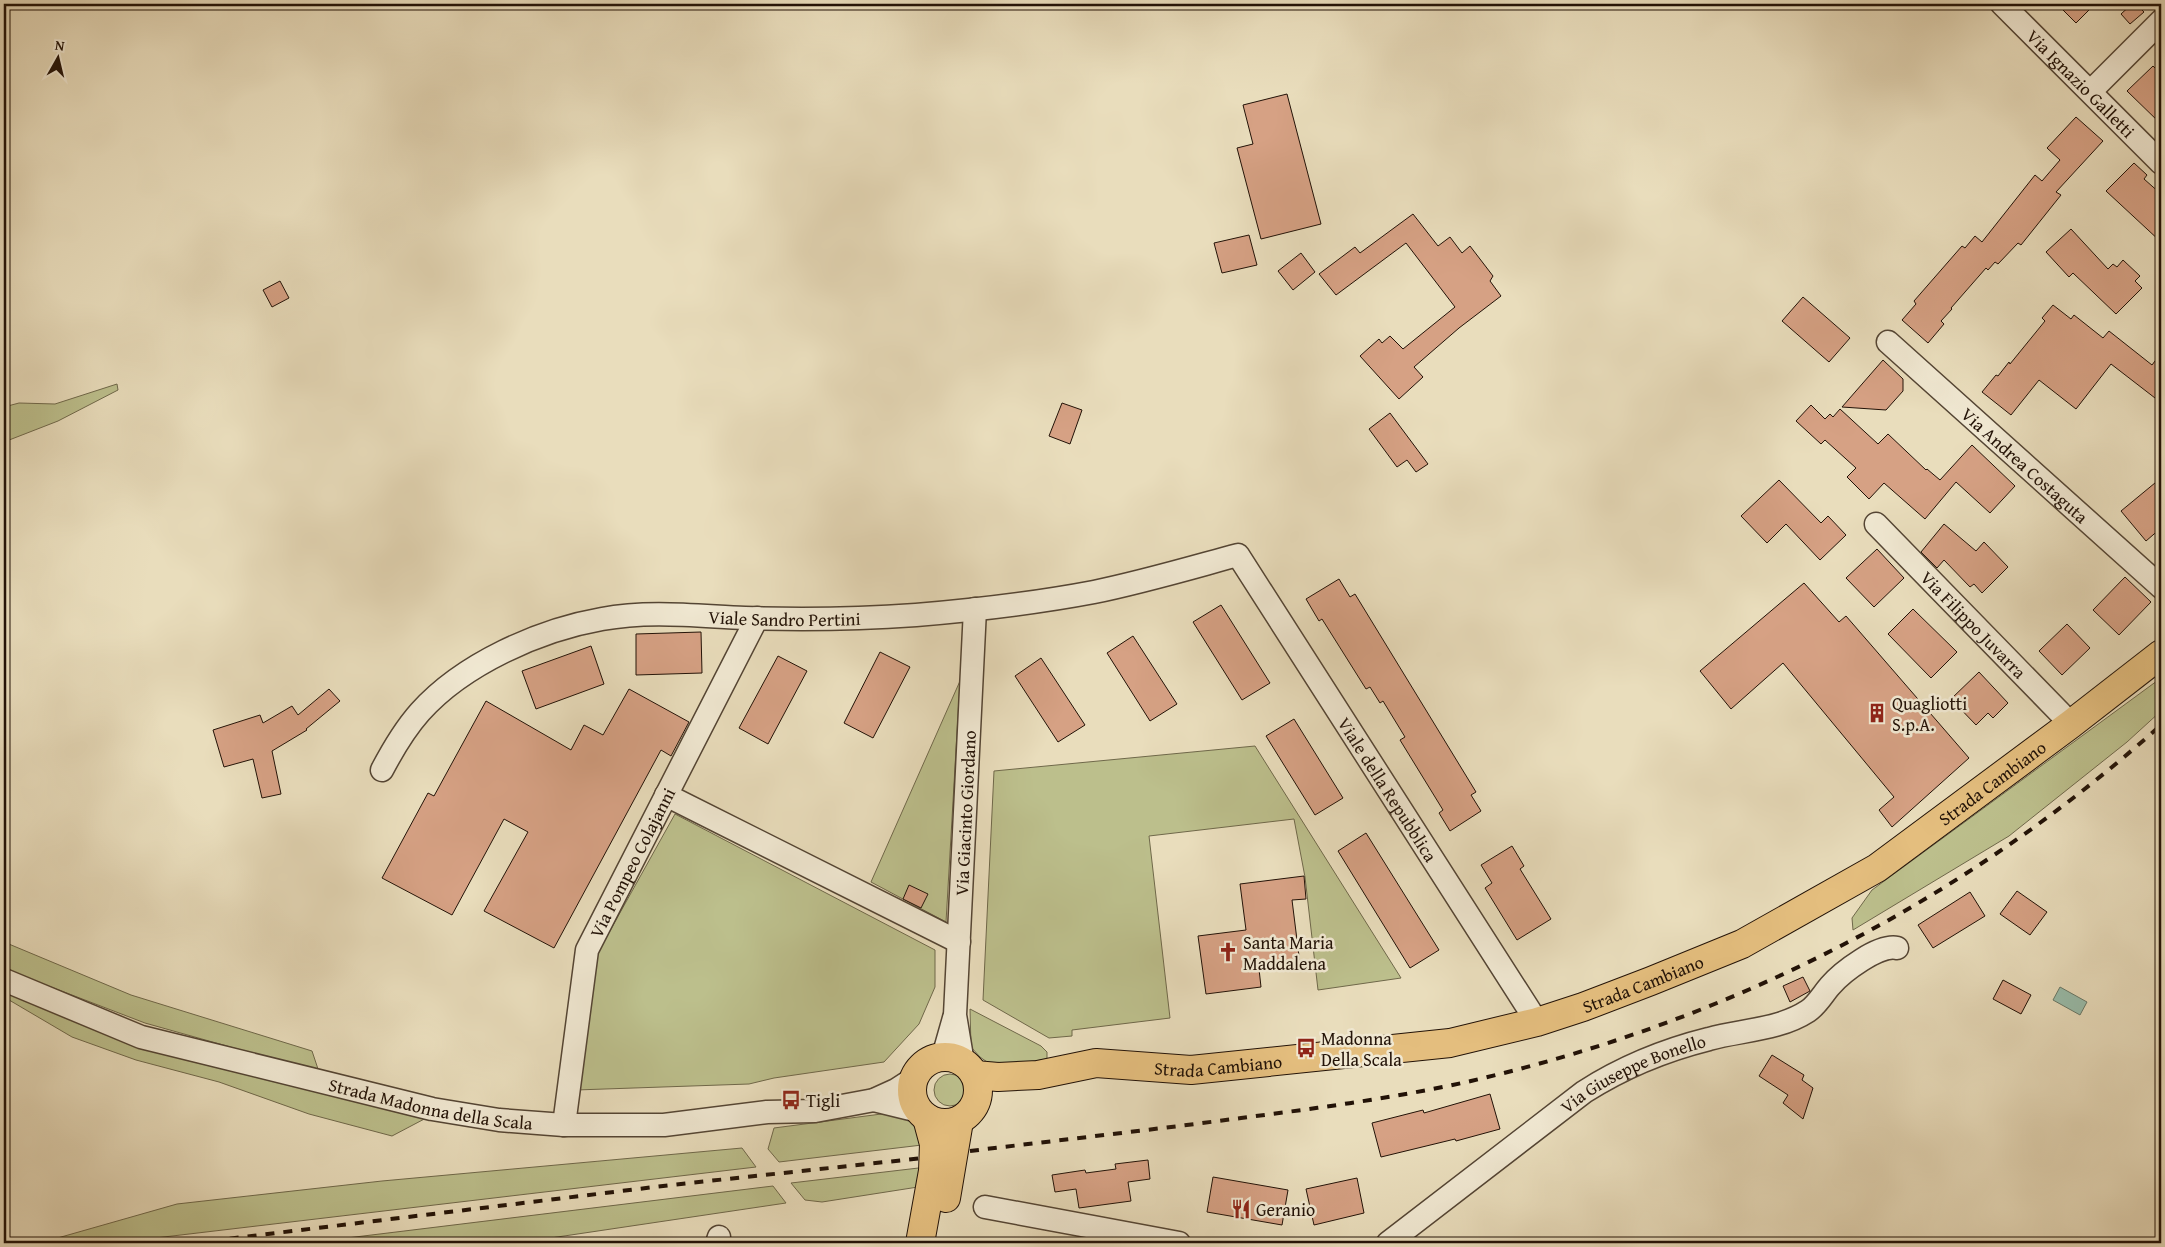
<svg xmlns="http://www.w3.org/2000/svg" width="2165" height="1247" font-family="'Gentium Book Plus',serif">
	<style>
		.green { fill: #bcbf8c; stroke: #6f684a }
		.water { fill: #99bdab; stroke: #697969 }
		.building { fill: #d6a184; stroke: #221207 }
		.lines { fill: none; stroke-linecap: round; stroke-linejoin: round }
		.minor-casing { stroke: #544534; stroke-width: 25 }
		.major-casing { stroke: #221207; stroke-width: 30 }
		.minor { stroke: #f1e9d3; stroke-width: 22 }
		.major { stroke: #e4be7e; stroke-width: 28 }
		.rail { stroke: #221207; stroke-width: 4; stroke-dasharray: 9 9; stroke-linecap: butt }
		.labels { text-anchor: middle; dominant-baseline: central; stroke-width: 5; stroke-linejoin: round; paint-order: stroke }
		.street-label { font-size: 18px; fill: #221207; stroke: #f1e9d3 }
		.poi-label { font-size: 18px; fill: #221207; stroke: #f1e9d3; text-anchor: start }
	</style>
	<rect width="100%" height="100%" fill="#e9ddbc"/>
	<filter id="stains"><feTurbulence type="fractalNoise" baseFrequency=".004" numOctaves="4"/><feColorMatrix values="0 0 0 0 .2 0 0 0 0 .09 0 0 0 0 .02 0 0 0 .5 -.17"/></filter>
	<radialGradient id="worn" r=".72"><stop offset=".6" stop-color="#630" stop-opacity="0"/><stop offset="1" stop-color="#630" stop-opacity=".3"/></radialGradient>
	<!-- green -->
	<g class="green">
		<polygon points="117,384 118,390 58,421 4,442 4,407 19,403 55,404"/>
		<polygon points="2161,678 2161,711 2127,742 2009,836 1853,930 1852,918 1872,890"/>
		<polygon points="960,681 946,922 871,882"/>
		<polygon points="1255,746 1401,978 1318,990 1305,877 1294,819 1149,836 1170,1018 1072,1030 1072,1036 1049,1038 983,1000 994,771"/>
		<polygon points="675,814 935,950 935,987 919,1024 884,1062 774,1078 749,1084 576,1090 597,954"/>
		<polygon points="4,942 131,995 312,1051 319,1072 145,1023 4,969"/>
		<polygon points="4,989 430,1116 392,1136 309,1114 219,1082 136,1060 72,1037 4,997"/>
		<polygon points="970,1009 1041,1046 1047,1052 1047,1059 999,1067 990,1064 980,1057 971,1047"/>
		<circle cx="950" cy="1090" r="16"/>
		<path d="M889,1113C910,1120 919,1121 922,1145L779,1162L768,1149L774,1128Z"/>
		<polygon points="742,1148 756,1167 113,1243 40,1243 177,1204 382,1181"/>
		<polygon points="927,1167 918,1187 822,1202 805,1200 791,1183"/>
		<polygon points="773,1186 786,1203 517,1243 306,1243"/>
	</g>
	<!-- water -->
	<polygon class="water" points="2060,987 2087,1002 2080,1015 2053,1000"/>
	<!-- building -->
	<g class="building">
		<polygon points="2057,4 2095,4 2076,23"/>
		<polygon points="2132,4 2136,4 2144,12 2130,24 2121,14"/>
		<polygon points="2153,66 2161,74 2161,124 2127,91"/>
		<polygon points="1287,94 1321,224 1261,239 1237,148 1253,144 1243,105"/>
		<polygon points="2076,117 2103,141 2056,192 2061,195 2021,245 2018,243 1998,264 1995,262 1988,270 1986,268 1951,308 1952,309 1941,321 1944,324 1928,343 1902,320 1916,304 1914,301 1962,246 1965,248 1975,236 1982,242 2035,175 2042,181 2060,160 2047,148"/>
		<polygon points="2134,163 2147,175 2144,179 2161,194 2161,242 2106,191"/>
		<polygon points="1413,214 1438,246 1450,237 1462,253 1470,246 1493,276 1490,281 1501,296 1459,328 1414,367 1423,377 1399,399 1360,356 1379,339 1382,343 1390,336 1403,349 1455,307 1406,243 1336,295 1319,274 1355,247 1360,253"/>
		<polygon points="2071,229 2108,269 2113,264 2117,267 2123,260 2140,276 2135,281 2142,288 2116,314 2073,273 2069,277 2046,252"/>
		<polygon points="1249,235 1257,265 1222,273 1214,243"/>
		<polygon points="1301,253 1315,272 1293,290 1278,271"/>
		<polygon points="280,281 289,298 272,307 263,290"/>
		<polygon points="1803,297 1850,338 1829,362 1782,321"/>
		<polygon points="2053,305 2071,319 2074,315 2103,338 2109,331 2152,365 2161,353 2161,390 2155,398 2111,364 2076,409 2039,380 2011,415 1982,392 1996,375 1998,376 2009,362 2010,364 2045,321 2042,318"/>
		<polygon points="1883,360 1903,379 1903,391 1886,410 1842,407"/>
		<polygon points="1062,403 1082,410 1070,444 1049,436"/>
		<polygon points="1811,405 1825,419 1830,414 1833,417 1840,409 1878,444 1888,434 1926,470 1927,469 1940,480 1972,445 2015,486 1990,513 1956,482 1925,519 1884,483 1869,499 1847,477 1856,468 1825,440 1821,444 1796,421"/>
		<polygon points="1390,413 1428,464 1416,472 1407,460 1397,467 1369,429"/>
		<polygon points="2161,478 2161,528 2146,541 2121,511"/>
		<polygon points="1779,480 1821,523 1828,516 1846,535 1820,560 1786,524 1767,543 1741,516"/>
		<polygon points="1944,524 1976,551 1984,542 2008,567 1982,593 1974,584 1970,587 1944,560 1937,568 1921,552"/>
		<polygon points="1877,549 1904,578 1874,607 1846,578"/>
		<polygon points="2125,577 2151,602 2119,635 2093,610"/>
		<polygon points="1339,579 1350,597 1355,594 1476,792 1471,795 1481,811 1450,831 1439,813 1443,810 1400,740 1405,737 1383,701 1380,703 1370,687 1366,689 1322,619 1319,621 1306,599"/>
		<polygon points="1804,583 1839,622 1846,616 1969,758 1892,827 1879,810 1894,797 1783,663 1731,709 1700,671"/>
		<polygon points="1221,605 1270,683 1242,700 1193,622"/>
		<polygon points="1913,609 1957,652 1931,678 1888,634"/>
		<polygon points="2067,624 2090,648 2062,675 2039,651"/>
		<polygon points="701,632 702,673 636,675 636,634"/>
		<polygon points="1133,636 1177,704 1150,721 1107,653"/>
		<polygon points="591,646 604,684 536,709 522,671"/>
		<polygon points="880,652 910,667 873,738 844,723"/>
		<polygon points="778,656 807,671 768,744 739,728"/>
		<polygon points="1041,658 1085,725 1058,742 1015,676"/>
		<polygon points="1979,672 2008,703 1993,718 1988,713 1976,725 1951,699"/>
		<polygon points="329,689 340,701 306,729 307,730 272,751 281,794 262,798 253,759 224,767 213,730 260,715 263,723 292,706 298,715"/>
		<polygon points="629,689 689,722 671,756 661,750 554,948 484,911 528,832 504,819 452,915 382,878 428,793 434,796 486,701 571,750 584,725 603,735"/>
		<polygon points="1294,719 1343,798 1315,815 1266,736"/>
		<polygon points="1366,833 1439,950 1410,968 1338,851"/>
		<polygon points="1512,846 1524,866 1520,869 1551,919 1517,940 1485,888 1492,883 1481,865"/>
		<polygon points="1304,876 1306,899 1292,900 1300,964 1259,969 1261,987 1206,994 1198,936 1246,930 1240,884"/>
		<polygon points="909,885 928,894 921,908 903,899"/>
		<polygon points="2017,891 2047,912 2030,935 2000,914"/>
		<polygon points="1970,892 1985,916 1933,948 1918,925"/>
		<polygon points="1803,977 1810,991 1790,1002 1783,986"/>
		<polygon points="2003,980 2031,995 2021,1014 1993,999"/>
		<polygon points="1772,1055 1804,1075 1802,1080 1813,1088 1803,1119 1783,1103 1788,1095 1759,1076"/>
		<polygon points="1490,1094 1500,1129 1456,1141 1455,1139 1381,1157 1372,1123 1423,1110 1424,1113"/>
		<polygon points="1148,1160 1150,1179 1128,1182 1131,1201 1079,1208 1076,1189 1055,1192 1052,1175 1085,1170 1086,1173 1116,1169 1115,1164"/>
		<polygon points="1213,1177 1288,1190 1282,1225 1207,1212"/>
		<polygon points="1357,1178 1364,1213 1314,1225 1306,1189"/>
	</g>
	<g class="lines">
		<defs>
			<g id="minor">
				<path id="s1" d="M2002,4L2161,163"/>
				<polyline points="2091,91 2161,21"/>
				<path id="s2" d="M1888,342L2161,587"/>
				<path id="s3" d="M1876,524L2071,724"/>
				<path id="s4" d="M382,770C393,749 404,730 420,712C463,664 539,630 602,619C649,610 698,616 745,618C802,620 859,619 916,615C976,610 1036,603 1094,592C1143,582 1190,568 1238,555L1537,1022"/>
				<polyline points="666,795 959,942"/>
				<path id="s5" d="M4,980L141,1037L432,1109L499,1120L564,1125H664L767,1112L815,1111L874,1100L896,1090L913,1079"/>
				<polyline points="943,1057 954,1018"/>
				<path id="s6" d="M963,1063L955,1015L975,609"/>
				<polyline points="874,1100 919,1111"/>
				<path id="s7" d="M564,1125L587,950L757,618"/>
				<polyline points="985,1207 1179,1243"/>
				<polyline points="717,1243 719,1237"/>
				<path id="s8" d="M1388,1243L1584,1092C1623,1067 1665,1050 1709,1039C1741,1030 1779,1030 1808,1011C1817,1005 1823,994 1830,986C1842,972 1879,944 1897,948"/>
			</g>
			<g id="major">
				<circle cx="945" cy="1090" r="33"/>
				<path id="s9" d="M975,1075L998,1077L1038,1075L1096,1063L1191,1070L1450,1043L1537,1022L1583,1007L1651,981L1742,944L1877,868L2071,724L2161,654"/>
				<polyline points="946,1198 959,1121"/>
				<polyline points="920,1243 933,1171 934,1144 927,1118"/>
			</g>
		</defs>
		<!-- minor casing -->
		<use href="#minor" class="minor-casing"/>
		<!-- major casing -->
		<use href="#major" class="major-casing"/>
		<!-- minor -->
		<use href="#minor" class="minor"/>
		<!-- major -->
		<use href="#major" class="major"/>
		<!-- rail -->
		<g class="rail">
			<path d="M970,1151C1060,1140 1151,1130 1241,1118C1318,1108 1395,1098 1471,1081C1730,1021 1963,902 2161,725"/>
			<polyline points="194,1243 671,1185 923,1158"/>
		</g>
	</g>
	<!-- icons -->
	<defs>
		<symbol id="building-bare" viewBox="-9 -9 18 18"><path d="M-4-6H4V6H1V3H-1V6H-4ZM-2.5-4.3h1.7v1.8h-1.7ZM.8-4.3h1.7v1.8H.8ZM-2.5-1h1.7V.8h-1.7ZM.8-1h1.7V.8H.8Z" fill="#8f2418" stroke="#f1e9d3" stroke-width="2.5" paint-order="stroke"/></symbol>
		<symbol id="church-bare" viewBox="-9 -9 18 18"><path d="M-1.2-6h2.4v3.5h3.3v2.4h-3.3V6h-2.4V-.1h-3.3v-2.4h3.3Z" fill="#8f2418" stroke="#f1e9d3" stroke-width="2.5" paint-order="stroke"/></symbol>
		<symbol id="bus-bare" viewBox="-9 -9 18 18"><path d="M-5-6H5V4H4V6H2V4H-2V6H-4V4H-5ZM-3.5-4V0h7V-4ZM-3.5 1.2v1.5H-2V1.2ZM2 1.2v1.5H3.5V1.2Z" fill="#8f2418" stroke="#f1e9d3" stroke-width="2.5" paint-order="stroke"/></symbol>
		<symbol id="restaurant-bare" viewBox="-9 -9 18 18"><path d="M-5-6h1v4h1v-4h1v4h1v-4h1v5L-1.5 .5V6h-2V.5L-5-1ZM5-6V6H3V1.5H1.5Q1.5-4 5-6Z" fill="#8f2418" stroke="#f1e9d3" stroke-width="2.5" paint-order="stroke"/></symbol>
	</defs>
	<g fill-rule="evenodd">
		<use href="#building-bare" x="1863" y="699" width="28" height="28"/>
		<use href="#church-bare" x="1214" y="938" width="28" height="28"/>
		<use href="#bus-bare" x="1292" y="1034" width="28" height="28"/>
		<use href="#bus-bare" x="777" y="1086" width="28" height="28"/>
		<use href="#restaurant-bare" x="1227" y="1195" width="28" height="28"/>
	</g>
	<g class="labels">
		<!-- street labels -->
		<g class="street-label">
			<text stroke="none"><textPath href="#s1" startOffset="112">Via Ignazio Galletti</textPath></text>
			<text stroke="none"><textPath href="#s2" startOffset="184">Via Andrea Costaguta</textPath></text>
			<text stroke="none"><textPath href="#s4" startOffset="460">Viale Sandro Pertini</textPath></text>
			<text stroke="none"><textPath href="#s3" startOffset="140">Via Filippo Juvarra</textPath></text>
			<text stroke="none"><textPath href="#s9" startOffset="1085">Strada Cambiano</textPath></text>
			<text stroke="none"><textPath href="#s4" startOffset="1198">Viale della Repubblica</textPath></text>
			<text stroke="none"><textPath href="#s6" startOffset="251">Via Giacinto Giordano</textPath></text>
			<text stroke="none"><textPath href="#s7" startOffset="275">Via Pompeo Colajanni</textPath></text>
			<text stroke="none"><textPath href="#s9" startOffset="680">Strada Cambiano</textPath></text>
			<text stroke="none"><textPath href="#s9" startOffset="245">Strada Cambiano</textPath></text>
			<text stroke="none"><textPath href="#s8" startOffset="300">Via Giuseppe Bonello</textPath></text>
			<text stroke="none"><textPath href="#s5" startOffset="446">Strada Madonna della Scala</textPath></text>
		</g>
		<!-- poi labels -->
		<g class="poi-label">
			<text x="1892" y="703">Quagliotti<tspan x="1892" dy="21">S.p.A.</tspan></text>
			<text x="1243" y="942">Santa Maria<tspan x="1243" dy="21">Maddalena</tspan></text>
			<text x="1321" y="1038">Madonna<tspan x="1321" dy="21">Della Scala</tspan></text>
			<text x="806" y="1100">Tigli</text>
			<text x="1256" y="1209">Geranio</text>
		</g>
	</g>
	<!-- margin -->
	<rect width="2165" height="1247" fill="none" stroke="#e9ddbc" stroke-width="20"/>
	<rect x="5" y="5" width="2155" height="1237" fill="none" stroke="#221207" stroke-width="2.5"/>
	<rect x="10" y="10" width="2145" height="1227" fill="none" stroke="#221207"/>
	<!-- north arrow -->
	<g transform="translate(58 58) rotate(8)" stroke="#f1e9d3" stroke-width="4" paint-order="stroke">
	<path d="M0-4L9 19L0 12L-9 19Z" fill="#221207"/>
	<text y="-8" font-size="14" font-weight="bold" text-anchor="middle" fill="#221207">N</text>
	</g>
	<rect width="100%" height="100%" filter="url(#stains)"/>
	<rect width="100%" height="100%" fill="url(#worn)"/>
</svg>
